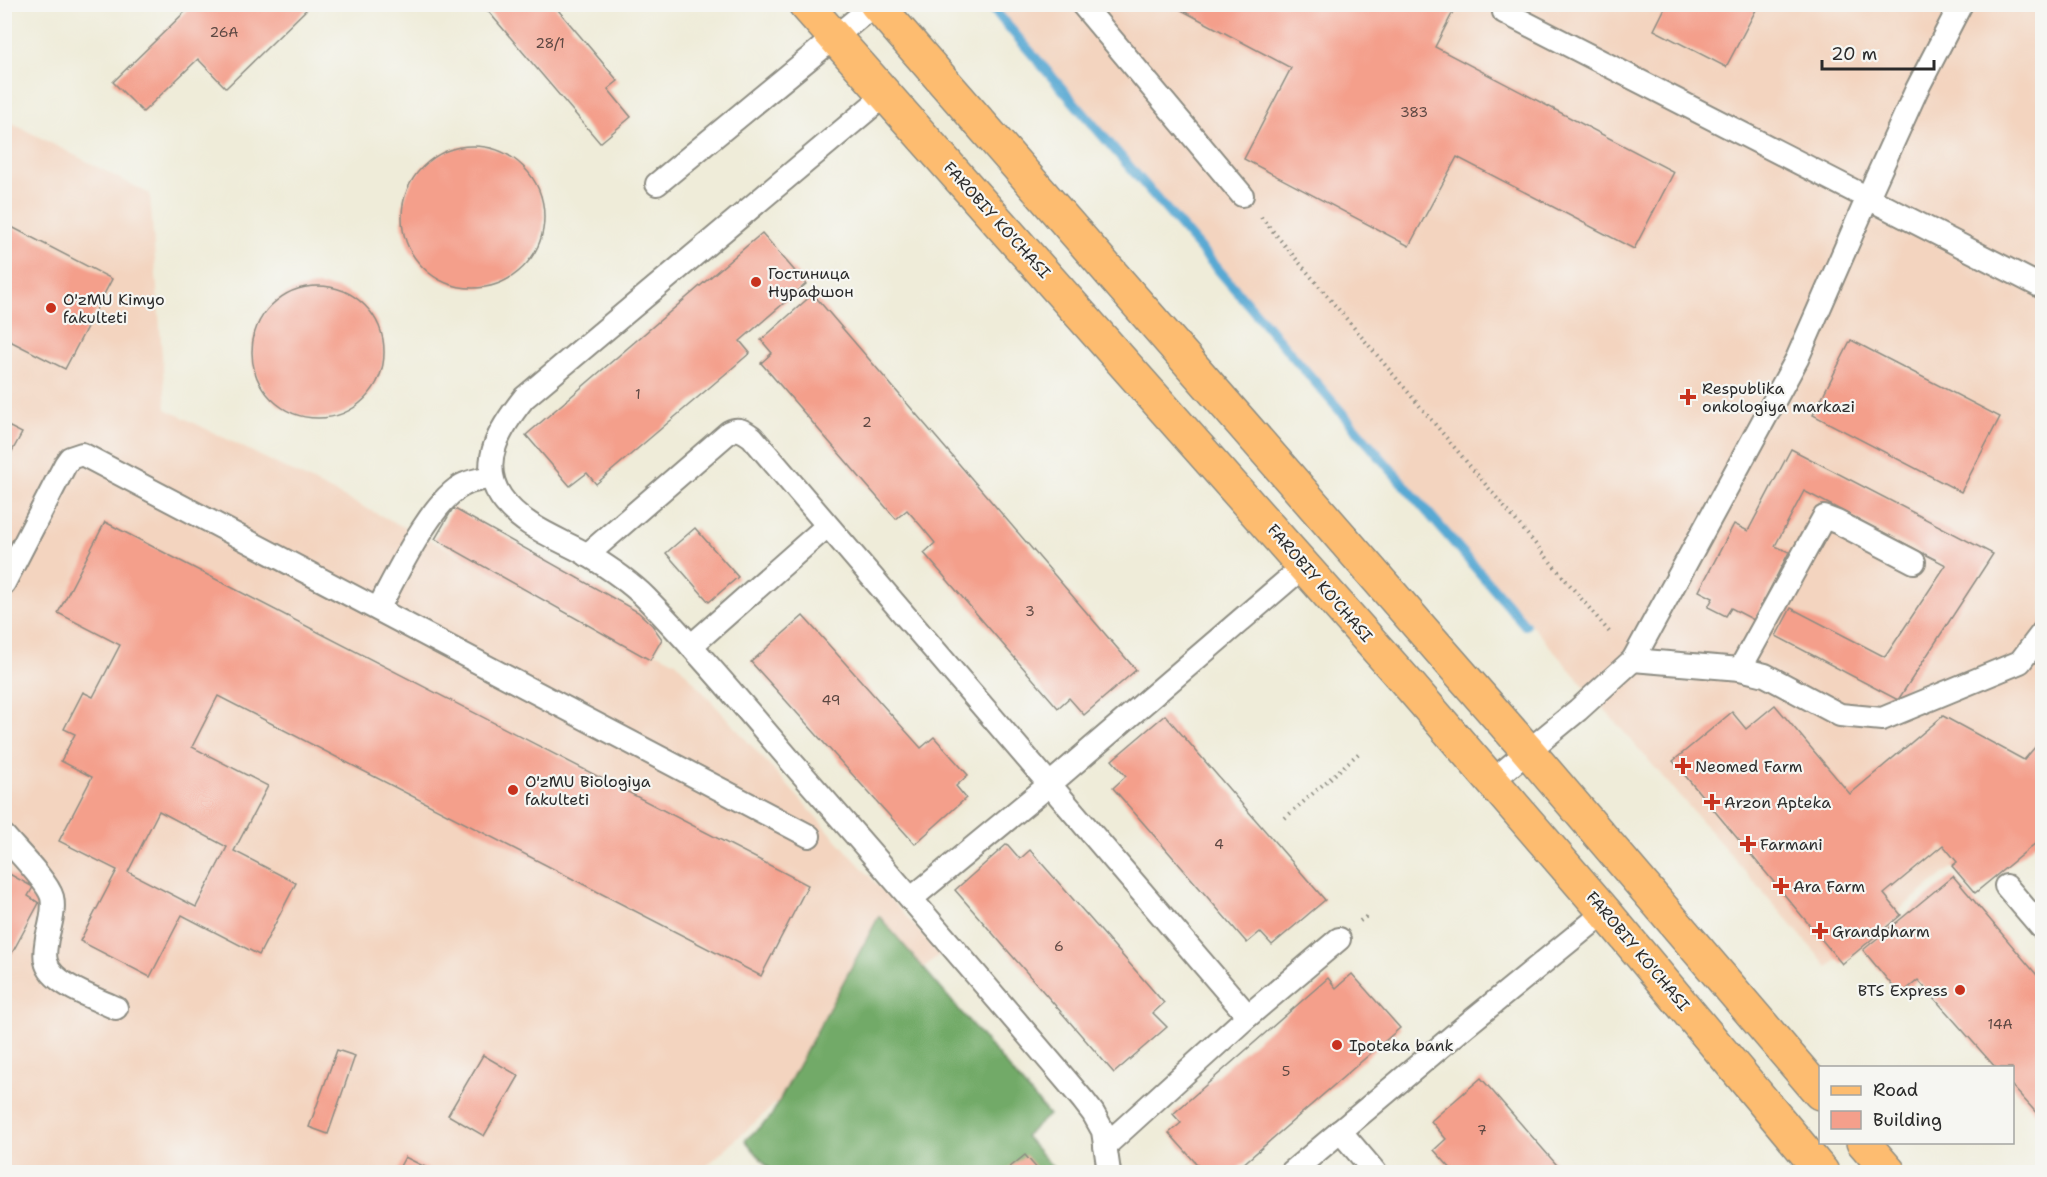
<svg xmlns="http://www.w3.org/2000/svg" width="2047" height="1177" font-family="'Shantell Sans',sans-serif">
	<style>
		.built { fill: #f3d4bf }
		.forest { fill: #72aa67; stroke: #4e6a49; stroke-width: 1.5 }
		.lines { fill: none; stroke-linecap: round; stroke-linejoin: round }
		.stream { stroke: #58a9d3; stroke-width: 10 }
		.building { fill: #f49f8b; fill-rule: evenodd }
		.service-casing { stroke: #8d8c82; stroke-width: 26 }
		.primary-casing { stroke: #8d8c82; stroke-width: 36 }
		.path { stroke: #8d8c82; stroke-width: 4; stroke-dasharray: 1.5 4.5; stroke-linecap: butt }
		.service { stroke: #fff; stroke-width: 22 }
		.primary { stroke: #fdbc6f; stroke-width: 33 }
		.poi-dot { fill: #c8321e; stroke: #f6f6f2; stroke-width: 2 }
		.labels { text-anchor: middle; dominant-baseline: central; stroke-width: 4.5; stroke-linejoin: round; paint-order: stroke }
		.number-label { font-size: 14px; fill: #5d4843 }
		.street-label { font-size: 16px; fill: #2b2b2b; stroke: #f6f6f2 }
		.poi-label { font-size: 16px; fill: #2b2b2b; stroke: #f6f6f2; text-anchor: start }
	</style>
	<rect width="100%" height="100%" fill="#f6f6f2"/>
	<filter id="ink" filterUnits="userSpaceOnUse"><feTurbulence type="fractalNoise" baseFrequency=".0167" numOctaves="2"/><feDisplacementMap in="SourceGraphic" scale="12" xChannelSelector="R" yChannelSelector="G"/><feConvolveMatrix kernelMatrix="1 2 1 2 8 2 1 2 1" color-interpolation-filters="sRGB"/></filter>
	<filter id="wash" filterUnits="userSpaceOnUse"><feTurbulence type="fractalNoise" baseFrequency=".008" numOctaves="4" result="noise"/><feDisplacementMap in="SourceGraphic" scale="24" xChannelSelector="R" yChannelSelector="G"/><feGaussianBlur stdDeviation="1.35" result="paint"/><feColorMatrix in="noise" values="0 0 0 0 0 0 0 0 0 0 0 0 0 0 0 0 0 1.4 0 .05"/><feComposite in="paint" operator="in"/></filter>
	<g filter="url(#wash)">
		<rect width="100%" height="100%" fill="#efecd9"/>
		<!-- built -->
		<g class="built">
			<polygon points="993,5 2042,5 2042,790 1959,862 1828,967"/>
			<polygon points="4,119 150,194 166,409 676,662 940,954 700,1172 5,1172"/>
		</g>
		<!-- forest -->
		<polygon class="forest" points="879,916 1049,1115 1025,1136 1057,1172 772,1172 745,1140 770,1118"/>
		<g class="lines">
			<!-- stream -->
			<polyline class="stream" points="989,4 1525,625"/>
		</g>
		<g id="blocks">
			<!-- building -->
			<g class="building">
				<polygon points="193,4 312,4 226,88 198,59 143,112 113,82"/>
				<polygon points="482,4 553,4 618,81 608,89 631,117 600,143"/>
				<polygon points="1170,4 1457,4 1435,47 1674,172 1634,249 1457,157 1409,246 1244,159 1291,68"/>
				<polygon points="1667,4 1759,4 1726,67 1654,30"/>
				<circle cx="473" cy="217" r="71"/>
				<polygon points="4,223 112,279 65,369 4,338"/>
				<polygon points="762,233 806,284 740,341 750,353 596,484 587,473 570,486 526,435"/>
				<circle cx="318" cy="352" r="66"/>
				<polygon points="813,294 1136,670 1084,715 1069,698 1058,708 924,553 935,543 921,526 907,510 896,519 761,363 772,353 761,340"/>
				<polygon points="1851,340 2000,417 1961,492 1813,415"/>
				<polygon points="4,424 22,433 4,466"/>
				<polygon points="1791,449 1993,554 1898,700 1776,636 1791,608 1885,657 1946,565 1804,491 1775,546 1789,552 1754,620 1731,608 1726,616 1708,607 1713,598 1699,591 1734,524 1748,531"/>
				<polygon points="453,508 638,612 652,625 662,639 650,660 435,539"/>
				<path d="M105,522L808,885L761,976L218,696L192,747L268,786L234,851L296,883L259,955L182,915L150,977L80,941L117,870L59,841L92,777L61,761L75,734L64,729L83,692L93,697L120,645L58,613ZM159,811L227,847L196,907L128,872Z"/>
				<polygon points="695,528 738,577 709,602 666,553"/>
				<polygon points="803,616 921,748 934,737 968,775 956,786 966,798 915,844 751,662"/>
				<polygon points="1775,705 1850,794 1943,716 2024,760 2042,739 2042,838 1975,893 1952,866 1957,862 1943,845 1884,894 1901,915 1842,964 1673,761 1732,712 1746,729"/>
				<polygon points="1165,715 1325,900 1272,945 1260,932 1247,943 1113,788 1126,776 1112,760"/>
				<polygon points="1007,844 1020,859 1030,850 1164,1003 1153,1013 1167,1027 1114,1073 955,890"/>
				<polygon points="4,871 33,887 28,896 39,903 4,968"/>
				<polygon points="1953,876 2042,981 2042,1119 2012,1086 2012,1068 1996,1068 1918,980 1900,995 1863,950"/>
				<polygon points="1352,974 1400,1028 1234,1172 1204,1172 1169,1133 1181,1123 1173,1114 1328,978 1336,988"/>
				<polygon points="337,1050 355,1056 328,1134 309,1127"/>
				<polygon points="483,1055 519,1076 484,1136 448,1115"/>
				<polygon points="1481,1078 1563,1172 1454,1172 1434,1150 1446,1139 1431,1121"/>
				<polygon points="1025,1155 1040,1172 1004,1172"/>
				<polygon points="405,1157 435,1172 397,1172"/>
			</g>
		</g>
	</g>
	<g filter="url(#ink)">
		<use href="#blocks" fill-opacity="0" stroke="#8d8c82" stroke-width="1.5"/>
		<g class="lines">
			<defs>
				<g id="service">
					<polyline points="1082,4 1242,195"/>
					<polyline points="1508,4 1504,12 2042,287"/>
					<path d="M885,95L524,398C502,426 477,462 501,497C522,527 558,538 588,555C608,567 629,581 646,598C698,651 746,709 795,766C892,876 988,988 1083,1100L1093,1113L1103,1131L1109,1172"/>
					<polyline points="657,184 875,4"/>
					<path d="M587,555L729,432C738,427 744,431 752,437L1248,1016"/>
					<polyline points="4,583 65,465 70,458 82,454 809,836"/>
					<path d="M378,609C395,578 432,498 465,484C473,480 483,479 492,477"/>
					<polyline points="691,646 827,526"/>
					<polyline points="1633,660 1740,669 1765,675 1840,715 1882,719 2020,662 2042,633"/>
					<polyline points="1740,669 1824,517 1837,522 1914,562"/>
					<polyline points="1492,781 1578,710 1633,660 1797,359 1868,197 1917,89 1961,4"/>
					<path d="M4,836C16,850 48,882 52,897C55,910 50,926 47,938C46,945 44,954 46,961C50,984 97,999 116,1008"/>
					<polyline points="2006,886 2042,928"/>
					<polyline points="912,898 1049,785 1304,566"/>
					<polyline points="1340,1131 1375,1172"/>
					<polyline points="1105,1146 1248,1016 1339,939"/>
					<polyline points="1292,1172 1464,1027 1605,912"/>
				</g>
				<g id="primary">
					<polyline points="805,4 1410,686 1605,912 1822,1172"/>
					<polyline points="876,4 1528,751 1820,1093"/>
					<polyline points="1863,1142 1889,1172"/>
				</g>
			</defs>
			<!-- service casing -->
			<use href="#service" class="service-casing"/>
			<!-- primary casing -->
			<use href="#primary" class="primary-casing"/>
			<!-- path -->
			<g class="path">
				<polyline points="1261,217 1611,634"/>
				<polyline points="1285,818 1359,753"/>
				<polyline points="1360,921 1367,916"/>
			</g>
			<!-- service -->
			<use href="#service" class="service"/>
			<!-- primary -->
			<use href="#primary" class="primary"/>
		</g>
	</g>
	<!-- markers -->
	<g class="poi-dot">
		<circle cx="756" cy="282" r="6"/>
		<circle cx="51" cy="308" r="6"/>
		<path d="M1685 388h6v6h6v6h-6v6h-6v-6h-6v-6h6z"/>
		<path d="M1680 757h6v6h6v6h-6v6h-6v-6h-6v-6h6z"/>
		<circle cx="513" cy="790" r="6"/>
		<path d="M1709 793h6v6h6v6h-6v6h-6v-6h-6v-6h6z"/>
		<path d="M1745 835h6v6h6v6h-6v6h-6v-6h-6v-6h6z"/>
		<path d="M1778 877h6v6h6v6h-6v6h-6v-6h-6v-6h6z"/>
		<path d="M1817 922h6v6h6v6h-6v6h-6v-6h-6v-6h6z"/>
		<circle cx="1960" cy="990" r="6"/>
		<circle cx="1337" cy="1045" r="6"/>
	</g>
	<g class="labels">
		<!-- number labels -->
		<g class="number-label">
			<text x="224" y="32">26A</text>
			<text x="550" y="43">28/1</text>
			<text x="1414" y="112">383</text>
			<text x="638" y="394">1</text>
			<text x="867" y="422">2</text>
			<text x="1030" y="611">3</text>
			<text x="831" y="700">49</text>
			<text x="1219" y="844">4</text>
			<text x="1059" y="946">6</text>
			<text x="2000" y="1024">14A</text>
			<text x="1286" y="1071">5</text>
			<text x="1482" y="1130">7</text>
		</g>
		<!-- street labels -->
		<g class="street-label">
			<text transform="translate(997 220) rotate(48)">FAROBIY KO'CHASI</text>
			<text transform="translate(1320 583) rotate(49)">FAROBIY KO'CHASI</text>
			<text transform="translate(1638 951) rotate(50)">FAROBIY KO'CHASI</text>
		</g>
		<!-- poi labels -->
		<g class="poi-label">
			<text x="768" y="273">Гостиница<tspan x="768" dy="18">Нурафшон</tspan></text>
			<text x="63" y="299">O'zMU Kimyo<tspan x="63" dy="18">fakulteti</tspan></text>
			<text x="1702" y="388">Respublika<tspan x="1702" dy="18">onkologiya markazi</tspan></text>
			<text x="1695" y="766">Neomed Farm</text>
			<text x="525" y="781">O'zMU Biologiya<tspan x="525" dy="18">fakulteti</tspan></text>
			<text x="1724" y="802">Arzon Apteka</text>
			<text x="1760" y="844">Farmani</text>
			<text x="1793" y="886">Ara Farm</text>
			<text x="1832" y="931">Grandpharm</text>
			<text x="1948" y="990" text-anchor="end">BTS Express</text>
			<text x="1349" y="1045">Ipoteka bank</text>
		</g>
	</g>
	<!-- margin -->
	<rect width="2047" height="1177" fill="none" stroke="#f6f6f2" stroke-width="24"/>
	<!-- legend -->
	<rect x="1819" y="1066" width="195" height="78" fill="#f6f6f2" stroke="#a5a5a2" stroke-width="1.5"/>
	<rect x="1831" y="1086" width="30" height="9" fill="#fdbc6f" stroke="#a5a5a2" stroke-width="1.5"/>
	<text x="1873" y="1096" font-size="18" fill="#2b2b2b">Road</text>
	<rect x="1831" y="1111" width="30" height="18" fill="#f49f8b" stroke="#a5a5a2" stroke-width="1.5"/>
	<text x="1873" y="1126" font-size="18" fill="#2b2b2b">Building</text>
	<!-- scale -->
	<path d="M1822 60v9h112v-9" fill="none" stroke="#2b2b2b" stroke-width="3"/>
	<text x="1831" y="60" font-size="18" fill="#2b2b2b" stroke="#f6f6f2" stroke-width="4.5" paint-order="stroke">20 m</text>
</svg>
